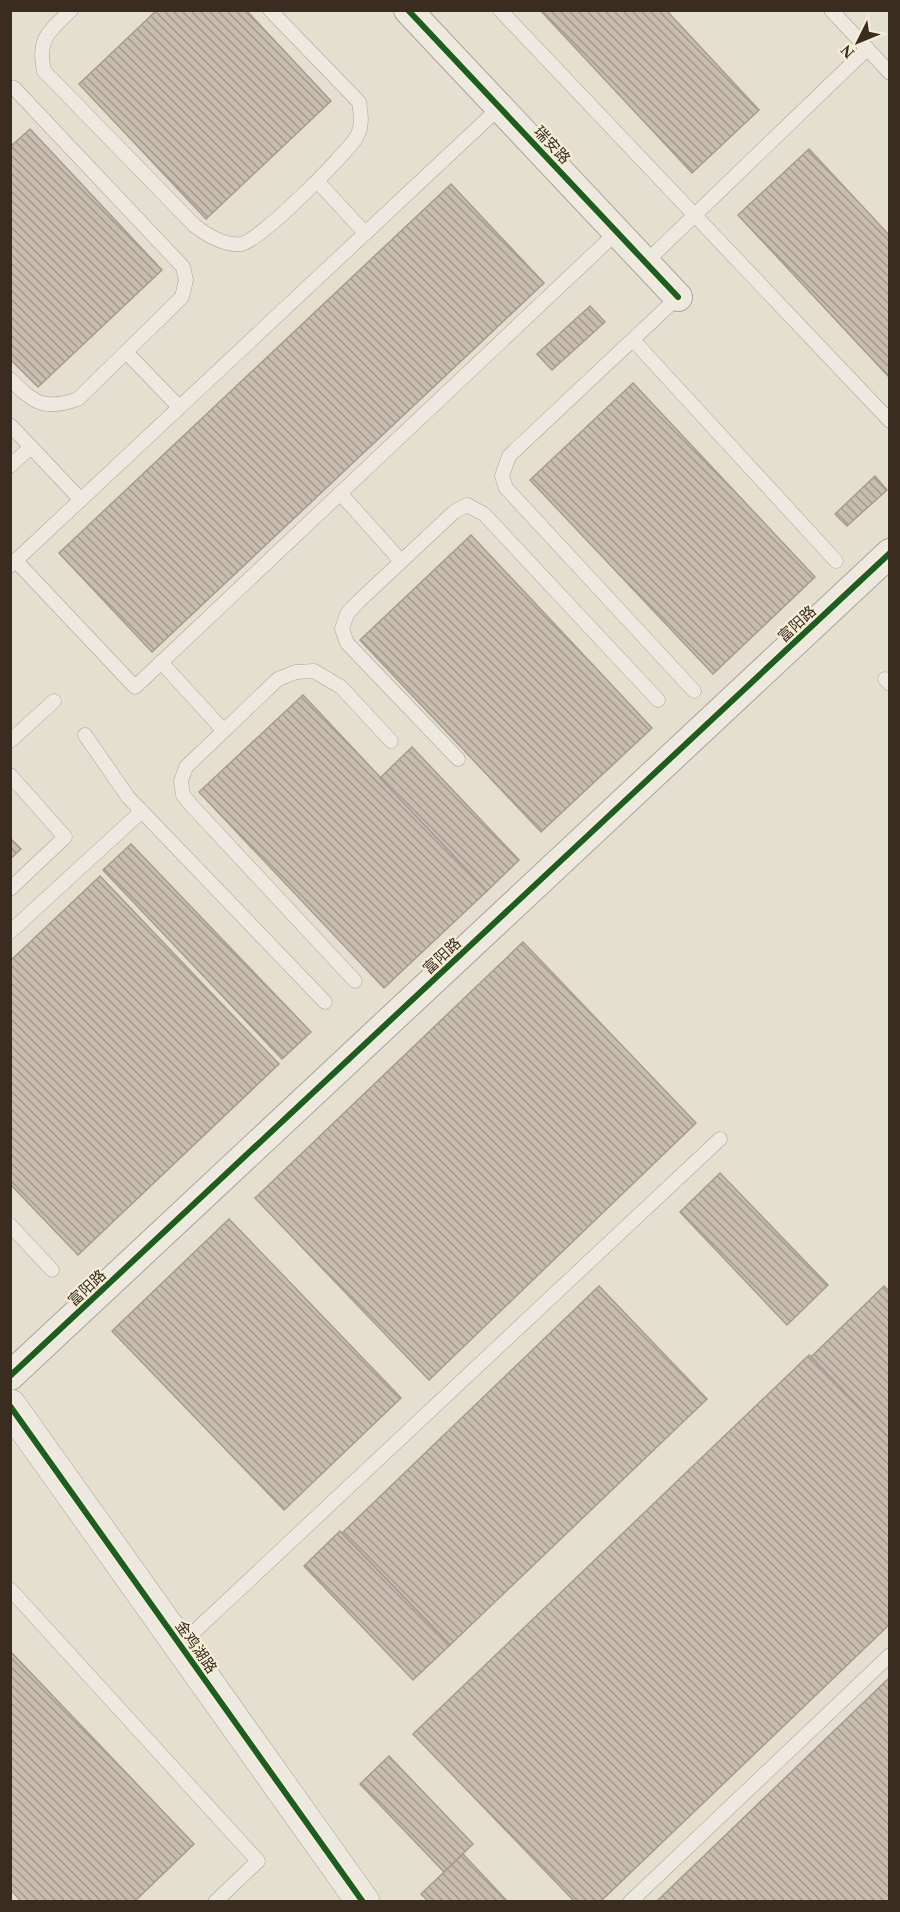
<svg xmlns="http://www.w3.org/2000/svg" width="900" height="1912" font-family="'Times New Roman','Noto Sans SC',serif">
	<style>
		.building { fill: url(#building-back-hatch); stroke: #a69b8f; stroke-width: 1.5 }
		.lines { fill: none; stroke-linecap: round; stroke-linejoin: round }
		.service-casing { stroke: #aaa498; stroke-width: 15 }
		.minor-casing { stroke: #aaa498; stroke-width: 30 }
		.tertiary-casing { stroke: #aaa498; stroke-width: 34 }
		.service { stroke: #ede9e1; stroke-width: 14 }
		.minor { stroke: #ede9e1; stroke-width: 28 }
		.tertiary { stroke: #ede9e1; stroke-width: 33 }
		.cycleway-casing { stroke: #f5edd6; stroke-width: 10 }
		.cycleway { stroke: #1b5e20; stroke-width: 6 }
		.labels { text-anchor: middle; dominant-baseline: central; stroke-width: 4.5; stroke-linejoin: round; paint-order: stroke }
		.street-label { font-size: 15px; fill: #3a2d20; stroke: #f5edd6 }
	</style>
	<defs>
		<pattern id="building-back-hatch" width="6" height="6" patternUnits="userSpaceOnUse" patternTransform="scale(1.5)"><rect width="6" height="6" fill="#c9bdb0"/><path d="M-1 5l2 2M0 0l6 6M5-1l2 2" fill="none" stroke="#a49a8f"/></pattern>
	</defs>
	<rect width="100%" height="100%" fill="#e5dfd0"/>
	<!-- building -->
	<g class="building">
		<polygon points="157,10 246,10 331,101 206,219 79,84"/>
		<polygon points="540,10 666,10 759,110 692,173"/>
		<polygon points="30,129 162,270 38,387 10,359 10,147"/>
		<polygon points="809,149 890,236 890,378 738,215"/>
		<polygon points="451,184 544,283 152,652 59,553"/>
		<polygon points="590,306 605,322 552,370 537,354"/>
		<polygon points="633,383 815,577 713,674 530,480"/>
		<polygon points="875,476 887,490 847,526 835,514"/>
		<polygon points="471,535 652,728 541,832 360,640"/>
		<polygon points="303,695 487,891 384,988 199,792"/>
		<polygon points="412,747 519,860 487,891 380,778"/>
		<polygon points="10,838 21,849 10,859"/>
		<polygon points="131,844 311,1032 282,1059 103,870"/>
		<polygon points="100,876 279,1064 78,1255 10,1184 10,961"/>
		<polygon points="523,942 696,1123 429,1380 255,1198"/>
		<polygon points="720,1173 828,1285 787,1325 680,1212"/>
		<polygon points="229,1219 401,1398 284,1510 112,1331"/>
		<polygon points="599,1286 707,1399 450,1645 342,1533"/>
		<polygon points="884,1286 890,1292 890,1439 811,1357"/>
		<polygon points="809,1355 890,1439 890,1624 600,1902 575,1902 413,1734"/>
		<polygon points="340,1531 450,1645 413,1680 304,1566"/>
		<polygon points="10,1651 194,1844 134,1902 22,1902 10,1889"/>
		<polygon points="890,1677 890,1902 656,1902"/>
		<polygon points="389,1756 473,1844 444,1872 360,1784"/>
		<polygon points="463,1854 508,1902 429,1902 421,1894"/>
	</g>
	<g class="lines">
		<defs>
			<g id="service">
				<path d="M71,10C49,32 37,38 44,71L195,226C207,235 225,246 241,244C260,241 344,156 356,138C363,127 361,114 359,102L270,10"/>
				<polyline points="500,10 890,421"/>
				<polyline points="831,10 890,73"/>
				<path d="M10,87L14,88L183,267L186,280L182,297L78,399C44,411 34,403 10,379"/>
				<polyline points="318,182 365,233"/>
				<polyline points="646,262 867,49"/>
				<polyline points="678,297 509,456 502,476 506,488 694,691"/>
				<polyline points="633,340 836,561"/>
				<polyline points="127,353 179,407"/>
				<polyline points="10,425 31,447"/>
				<polyline points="10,466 31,447 81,500"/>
				<polyline points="340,493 401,561"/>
				<polyline points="16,561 135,687 617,232"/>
				<polyline points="10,566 500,107"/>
				<polyline points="161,662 223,730"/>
				<polyline points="885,679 890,684"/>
				<polyline points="85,735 128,797 325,1002"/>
				<polyline points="10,741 54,701"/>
				<polyline points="458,759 347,643 342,629 347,614 358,602 454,512 467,505 484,514 658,700"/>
				<polyline points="10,775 65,837 10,889"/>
				<polyline points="10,932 142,811"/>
				<polyline points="355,981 192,806 183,795 181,781 186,767 278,679 296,672 314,671 341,687 391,741"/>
				<polyline points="10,1225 52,1270"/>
				<polyline points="10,1589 258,1861 215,1902"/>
				<polyline points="180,1645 720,1139"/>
				<polyline points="630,1902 890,1655"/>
			</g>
			<g id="minor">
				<polyline points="408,10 678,297"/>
				<polyline points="10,1376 890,553"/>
			</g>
			<polyline id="tertiary" points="10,1406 363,1902"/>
		</defs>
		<!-- service casing -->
		<use href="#service" class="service-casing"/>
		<!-- minor casing -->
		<use href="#minor" class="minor-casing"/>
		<!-- tertiary casing -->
		<use href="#tertiary" class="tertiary-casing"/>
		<!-- service -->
		<use href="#service" class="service"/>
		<!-- minor -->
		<use href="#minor" class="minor"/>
		<!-- tertiary -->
		<use href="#tertiary" class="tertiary"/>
		<defs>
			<g id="cycleway">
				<polyline points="408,10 678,297"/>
				<polyline points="10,1376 890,553"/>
				<polyline points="10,1406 363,1902"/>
			</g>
		</defs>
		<!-- cycleway casing -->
		<use href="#cycleway" class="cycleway-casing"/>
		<!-- cycleway -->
		<use href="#cycleway" class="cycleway"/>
	</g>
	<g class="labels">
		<!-- street labels -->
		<g class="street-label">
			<text transform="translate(552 145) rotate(47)">瑞安路</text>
			<text transform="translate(797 624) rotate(-43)">富阳路</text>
			<text transform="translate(442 956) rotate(-43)">富阳路</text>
			<text transform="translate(87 1288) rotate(-43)">富阳路</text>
			<text transform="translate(196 1647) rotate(55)">金鸡湖路</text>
		</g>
	</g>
	<!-- border -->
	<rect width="900" height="1912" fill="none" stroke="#3a2d20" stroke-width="24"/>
	<!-- north arrow -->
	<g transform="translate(858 42) rotate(227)" stroke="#f5edd6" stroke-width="4.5" paint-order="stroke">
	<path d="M0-4.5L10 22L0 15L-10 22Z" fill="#3a2d20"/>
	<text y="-9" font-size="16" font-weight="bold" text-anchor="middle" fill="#3a2d20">N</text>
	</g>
</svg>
